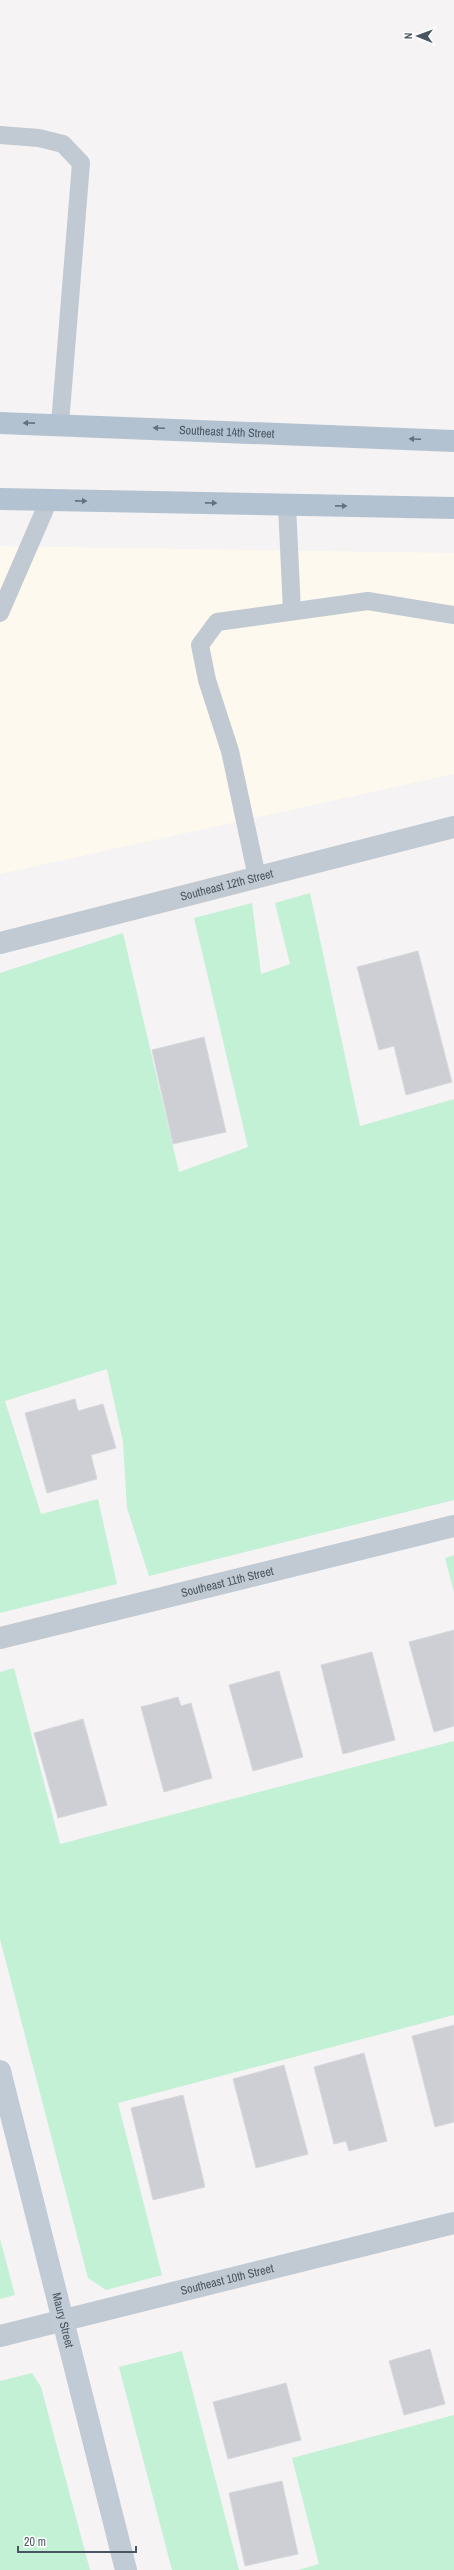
<svg xmlns="http://www.w3.org/2000/svg" width="454" height="2570" font-family="'Archivo Narrow',sans-serif">
	<style>
		.commercial { fill: #fdf9ef }
		.green { fill: #c3f1d5 }
		.building { fill: #cdcfd5; stroke: #d7d9de }
		.lines { fill: none; stroke-linecap: round; stroke-linejoin: round }
		.lane { stroke: #c1cad2; stroke-width: 18 }
		.street { stroke: #c1cad2; stroke-width: 22 }
		.secondary { stroke: #c1cbd6; stroke-width: 22 }
		.primary { stroke: #b3c2d1; stroke-width: 22 }
		.oneway { fill: #64717d }
		.labels { text-anchor: middle; dominant-baseline: central; stroke-width: 3.5; stroke-linejoin: round; paint-order: stroke }
		.street-label { font-size: 12px; fill: #4a5661; stroke: #fff }
	</style>
	<rect width="100%" height="100%" fill="#f5f3f3"/>
	<!-- commercial -->
	<polygon class="commercial" points="0,546 454,553 454,774 0,874"/>
	<!-- green -->
	<g class="green">
		<polygon points="310,893 360,1126 454,1099 454,1500 149,1576 127,1508 123,1442 107,1369 5,1401 41,1514 98,1499 117,1584 0,1613 0,973 123,933 179,1172 248,1147 194,918 252,903 261,974 290,964 275,903"/>
		<polygon points="454,1555 454,1592 445,1558"/>
		<polygon points="14,1668 60,1844 454,1741 454,2015 118,2103 162,2275 106,2290 88,2278 0,1939 0,1672"/>
		<polygon points="0,2239 15,2295 0,2299"/>
		<polygon points="182,2351 239,2570 172,2570 119,2367"/>
		<polygon points="32,2373 41,2387 90,2570 0,2570 0,2381"/>
		<polygon points="454,2415 454,2570 298,2570 319,2564 292,2458"/>
	</g>
	<!-- building -->
	<g class="building">
		<polygon points="418,951 452,1082 406,1095 394,1046 379,1050 357,967"/>
		<polygon points="204,1037 226,1132 173,1144 152,1050"/>
		<polygon points="75,1399 78,1411 103,1404 116,1448 91,1455 97,1479 47,1493 25,1413"/>
		<polygon points="454,1630 454,1726 434,1732 409,1642"/>
		<polygon points="372,1652 395,1740 343,1754 321,1665"/>
		<polygon points="279,1671 303,1757 253,1771 229,1685"/>
		<polygon points="178,1697 181,1706 191,1703 212,1778 164,1792 141,1707"/>
		<polygon points="83,1719 107,1805 58,1818 34,1733"/>
		<polygon points="454,2025 454,2122 435,2127 412,2036"/>
		<polygon points="364,2053 387,2141 349,2151 346,2141 334,2144 314,2067"/>
		<polygon points="284,2065 308,2154 256,2168 233,2079"/>
		<polygon points="183,2095 205,2187 153,2200 131,2108"/>
		<polygon points="430,2349 445,2404 404,2415 389,2361"/>
		<polygon points="286,2383 301,2440 228,2459 213,2402"/>
		<polygon points="282,2481 298,2554 245,2566 229,2493"/>
	</g>
	<g class="lines">
		<!-- lane -->
		<g class="lane">
			<polyline points="0,135 39,138 63,144 81,163 60,424"/>
			<polyline points="287,505 292,611"/>
			<polyline points="0,613 49,500"/>
			<polyline points="257,877 230,751 207,680 200,645 217,622 368,601 454,615"/>
		</g>
		<!-- street -->
		<g class="street">
			<path id="s1" d="M0,943L454,827"/>
			<path id="s2" d="M0,1638L454,1526"/>
			<path id="s3" d="M0,2336L454,2223"/>
		</g>
		<!-- secondary -->
		<path class="secondary" id="s4" d="M0,2071L126,2570"/>
		<!-- primary -->
		<g class="primary">
			<path id="s5" d="M0,423L454,441"/>
			<polyline points="0,499 454,508"/>
		</g>
	</g>
	<!-- one-way arrows -->
	<defs><path id="oneway-solid" d="M-6-.8H1V-3.2L6.5 0L1 3.2V.8H-6Z"/></defs>
	<g class="oneway">
		<use href="#oneway-solid" transform="translate(29 423) rotate(-179)"/>
		<use href="#oneway-solid" transform="translate(159 428) rotate(-178)"/>
		<use href="#oneway-solid" transform="translate(415 439) rotate(-178)"/>
		<use href="#oneway-solid" transform="translate(81 501) rotate(1)"/>
		<use href="#oneway-solid" transform="translate(211 503) rotate(1)"/>
		<use href="#oneway-solid" transform="translate(341 506) rotate(1)"/>
	</g>
	<g class="labels">
		<!-- street labels -->
		<g class="street-label">
			<text stroke="none"><textPath href="#s5" startOffset="227">Southeast 14th Street</textPath></text>
			<text stroke="none"><textPath href="#s1" startOffset="234">Southeast 12th Street</textPath></text>
			<text stroke="none"><textPath href="#s2" startOffset="234">Southeast 11th Street</textPath></text>
			<text stroke="none"><textPath href="#s3" startOffset="234">Southeast 10th Street</textPath></text>
			<text stroke="none"><textPath href="#s4" startOffset="257">Maury Street</textPath></text>
		</g>
	</g>
	<!-- north arrow -->
	<g transform="translate(418 36) rotate(271)" stroke="#ffffff" stroke-width="3" paint-order="stroke">
	<path d="M0-3L7 15L0 10L-7 15Z" fill="#4a5661"/>
	<text y="-6" font-size="11" font-weight="bold" text-anchor="middle" fill="#4a5661">N</text>
	</g>
	<!-- scale -->
	<path d="M18 2546v6h118v-6" fill="none" stroke="#4a5661" stroke-width="2"/>
	<text x="24" y="2546" font-size="12" fill="#4a5661" stroke="#ffffff" stroke-width="3" paint-order="stroke">20 m</text>
</svg>
